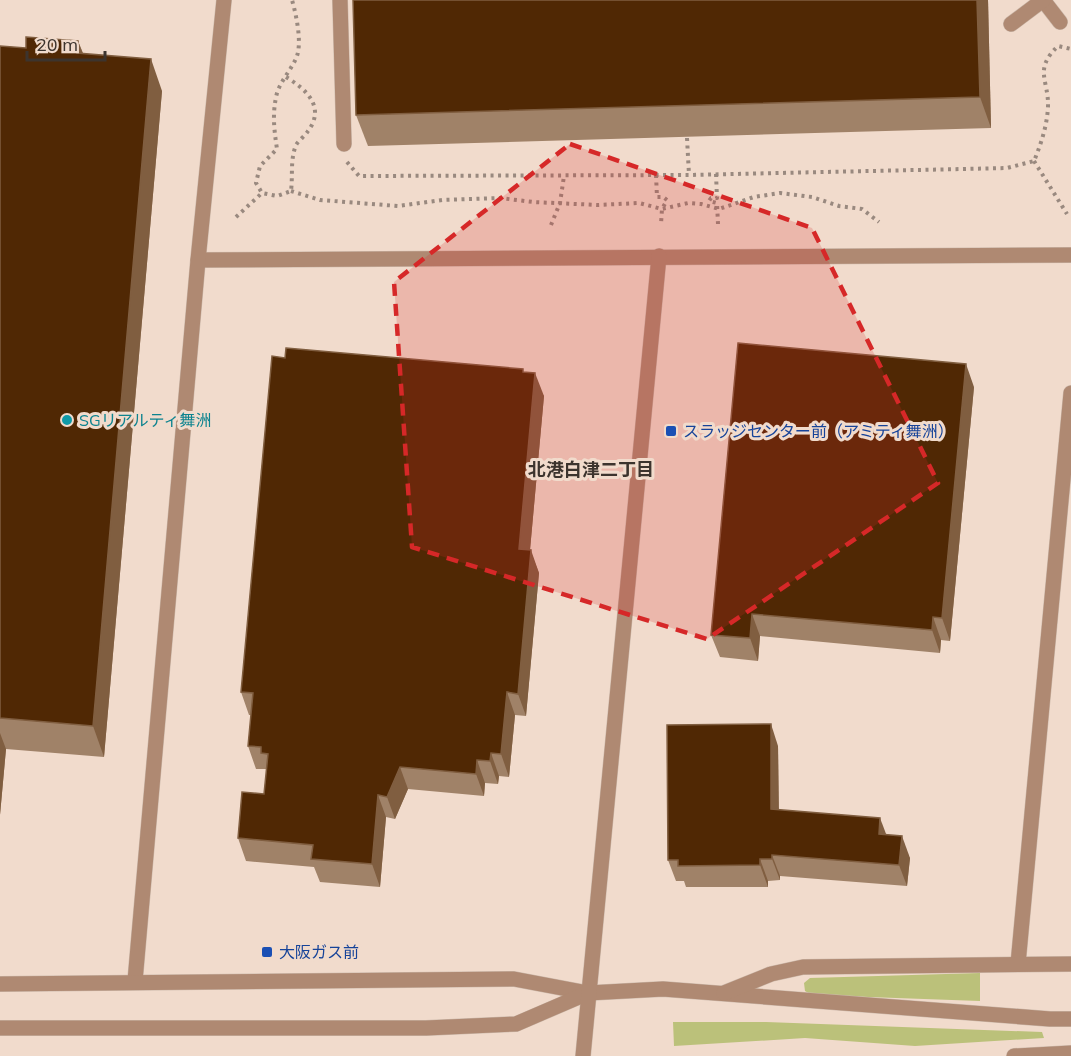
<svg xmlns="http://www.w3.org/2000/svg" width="1071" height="1056" font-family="Mulish,'Noto Sans JP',sans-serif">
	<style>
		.green { fill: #bbc17a }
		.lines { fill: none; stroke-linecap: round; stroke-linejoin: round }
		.minor-casing { stroke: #cdbaac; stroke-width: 16 }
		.path { stroke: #99897f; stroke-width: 4; stroke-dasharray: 3 4.5; stroke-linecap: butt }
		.minor { stroke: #af8972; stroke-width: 15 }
		.wall { fill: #a08268 }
		.shaded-wall { fill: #805e40 }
		.building { fill: #502804; stroke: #805e40; stroke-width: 1.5 }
		.marked { fill: #d62828; fill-opacity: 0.2; stroke: #d62828; stroke-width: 4.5; stroke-dasharray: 12 8; stroke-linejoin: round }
		.culture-dot { fill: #0f9aa8; stroke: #f1dbcc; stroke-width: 2 }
		.transit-dot { fill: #1a4fb4; stroke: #f1dbcc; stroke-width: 2 }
		.labels { text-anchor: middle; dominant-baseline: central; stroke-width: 6; stroke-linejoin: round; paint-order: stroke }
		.culture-label { font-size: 16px; fill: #0d838f; stroke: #f1dbcc; text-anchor: start }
		.transit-label { font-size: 16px; fill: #164399; stroke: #f1dbcc; text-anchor: start }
		.neighbourhood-label { font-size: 18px; font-weight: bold; fill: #3c342e; stroke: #f1dbcc }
	</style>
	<rect width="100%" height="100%" fill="#f1dbcc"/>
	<!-- green -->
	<g class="green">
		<polygon points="980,973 980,1001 812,995 805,991 804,983 810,978"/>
		<polygon points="673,1022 766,1022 1042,1032 1044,1038 915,1046 805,1038 674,1046"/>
	</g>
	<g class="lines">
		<defs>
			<g id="minor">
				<polyline points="340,0 344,144"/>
				<polyline points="1043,0 1060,22"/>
				<polyline points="1011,24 1043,0"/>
				<polyline points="198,260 1071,255"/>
				<polyline points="1018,964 1071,393"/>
				<polyline points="135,981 198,260 224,0"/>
				<polyline points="0,984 514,979 588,993 663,989 1050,1019 1071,1019"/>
				<polyline points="724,993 771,974 803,967 1071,964"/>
				<polyline points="0,1028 426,1028 516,1024 588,993"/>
				<polyline points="583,1056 659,256"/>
				<polyline points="1014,1056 1071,1053"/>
			</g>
		</defs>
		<!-- minor casing -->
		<use href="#minor" class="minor-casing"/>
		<!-- path -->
		<g class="path">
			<path d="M286,77C306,89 326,107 308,131C305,136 299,140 296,145C290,160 293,175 291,191L277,196L262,193L256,183L260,166L277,149C274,129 272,113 277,93C281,80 292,69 297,56C302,41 296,14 292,0"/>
			<polyline points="687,138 689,175"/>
			<polyline points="1034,161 1067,214"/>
			<path d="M347,162L359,176L689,175L1007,168L1034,161C1041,144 1047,126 1048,107C1049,80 1033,70 1058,46L1071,49"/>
			<polyline points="716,174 717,198 711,198 709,201 717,203 718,224"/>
			<polyline points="656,175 657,197 663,197 667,200 662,209 661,224"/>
			<polyline points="291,191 320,200 398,206 442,200 500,198 533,202 598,205 639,203 662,209 688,203 701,204 719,209 754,197 780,193 812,197 839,206 862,209 879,222"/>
			<polyline points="236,217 262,193"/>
			<polyline points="551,225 560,203 564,176"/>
		</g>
		<!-- minor -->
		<use href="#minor" class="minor"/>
	</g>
	<!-- wall -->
	<g class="wall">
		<polygon points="988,0 991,128 368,146 356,115"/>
		<polygon points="78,41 83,53 162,91 104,757 6,749 0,815 0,46 26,48"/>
		<polygon points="285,358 524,372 544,396 530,550 539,573 526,716 515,715 509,777 499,776 498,784 485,783 484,796 408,789 395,819 386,817 380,887 320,882 314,867 246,861 238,838 264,794 267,769 256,769 248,746 251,715 249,715 241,692"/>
		<polygon points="974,387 950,641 941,640 940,653 760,636 758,661 720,657 711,635"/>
		<polygon points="778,746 779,810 886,835 910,858 907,886 780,876 780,880 768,881 768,887 686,887 684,881 676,881 668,860"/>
	</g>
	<!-- shaded-wall -->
	<g class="shaded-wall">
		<polygon points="977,0 988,0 991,128 980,97"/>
		<polygon points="78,41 90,72 77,53"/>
		<polygon points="151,59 162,91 104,757 93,726"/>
		<polygon points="966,364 974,387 950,641 942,618"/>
		<polygon points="535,373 544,396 528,572 519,549"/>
		<polygon points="531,550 539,573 526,716 518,694"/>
		<polygon points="752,614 760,636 758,661 750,638"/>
		<polygon points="933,617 941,640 940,653 932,630"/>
		<polygon points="507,692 515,715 509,777 501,754"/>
		<polygon points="771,724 778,746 779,831 771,809"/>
		<polygon points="0,733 6,749 0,815"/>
		<polygon points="491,753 499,776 498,784 490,761"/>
		<polygon points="477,760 485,783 484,796 476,774"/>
		<polygon points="400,767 408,789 395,819 387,797"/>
		<polygon points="378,795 386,817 380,887 372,864"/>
		<polygon points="880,818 888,839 879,834"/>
		<polygon points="902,836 910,858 907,886 899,865"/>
		<polygon points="772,855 780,876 780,880 772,859"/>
		<polygon points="760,859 768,881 768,887 760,865"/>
	</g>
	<!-- building -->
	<g class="building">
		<polygon points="353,0 977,0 980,97 356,115"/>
		<polygon points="26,37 78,41 77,53 151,59 93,726 0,718 0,46 26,48"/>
		<polygon points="738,343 966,364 942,618 933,617 932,630 752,614 750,638 711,635"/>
		<polygon points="286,348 523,369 523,372 535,373 519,549 531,550 518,694 507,692 501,754 491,753 490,761 477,760 476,774 400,767 387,797 378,795 372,864 311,859 313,845 238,838 242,792 264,794 268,754 261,753 261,747 248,746 253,693 241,692 272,356 285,358"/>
		<polygon points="771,724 771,809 880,818 879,834 902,836 899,865 772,855 772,859 760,859 760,865 678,866 678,860 668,860 667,725"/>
	</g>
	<!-- marked area -->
	<path class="marked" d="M570,144L812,228L938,483L707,639L412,547L394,282Z"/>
	<!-- markers -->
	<circle class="culture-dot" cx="67" cy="420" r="6"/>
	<g class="transit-dot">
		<rect x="665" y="425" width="12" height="12" rx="3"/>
		<rect x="261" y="946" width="12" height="12" rx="3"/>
	</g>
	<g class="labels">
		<!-- culture labels -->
		<g class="culture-label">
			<text x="79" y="420">SGリアルティ舞洲</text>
		</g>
		<!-- transit labels -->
		<g class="transit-label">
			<text x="683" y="431">スラッジセンター前（アミティ舞洲）</text>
			<text x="279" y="952">大阪ガス前</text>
		</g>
		<!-- neighbourhood labels -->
		<g class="neighbourhood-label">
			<text x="591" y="469">北港白津二丁目</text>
		</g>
	</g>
	<!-- scale -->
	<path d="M27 51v9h78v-9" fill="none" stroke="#3c342e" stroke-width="3"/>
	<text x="36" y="51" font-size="18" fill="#3c342e" stroke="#f1dbcc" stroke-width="4.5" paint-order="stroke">20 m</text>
</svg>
